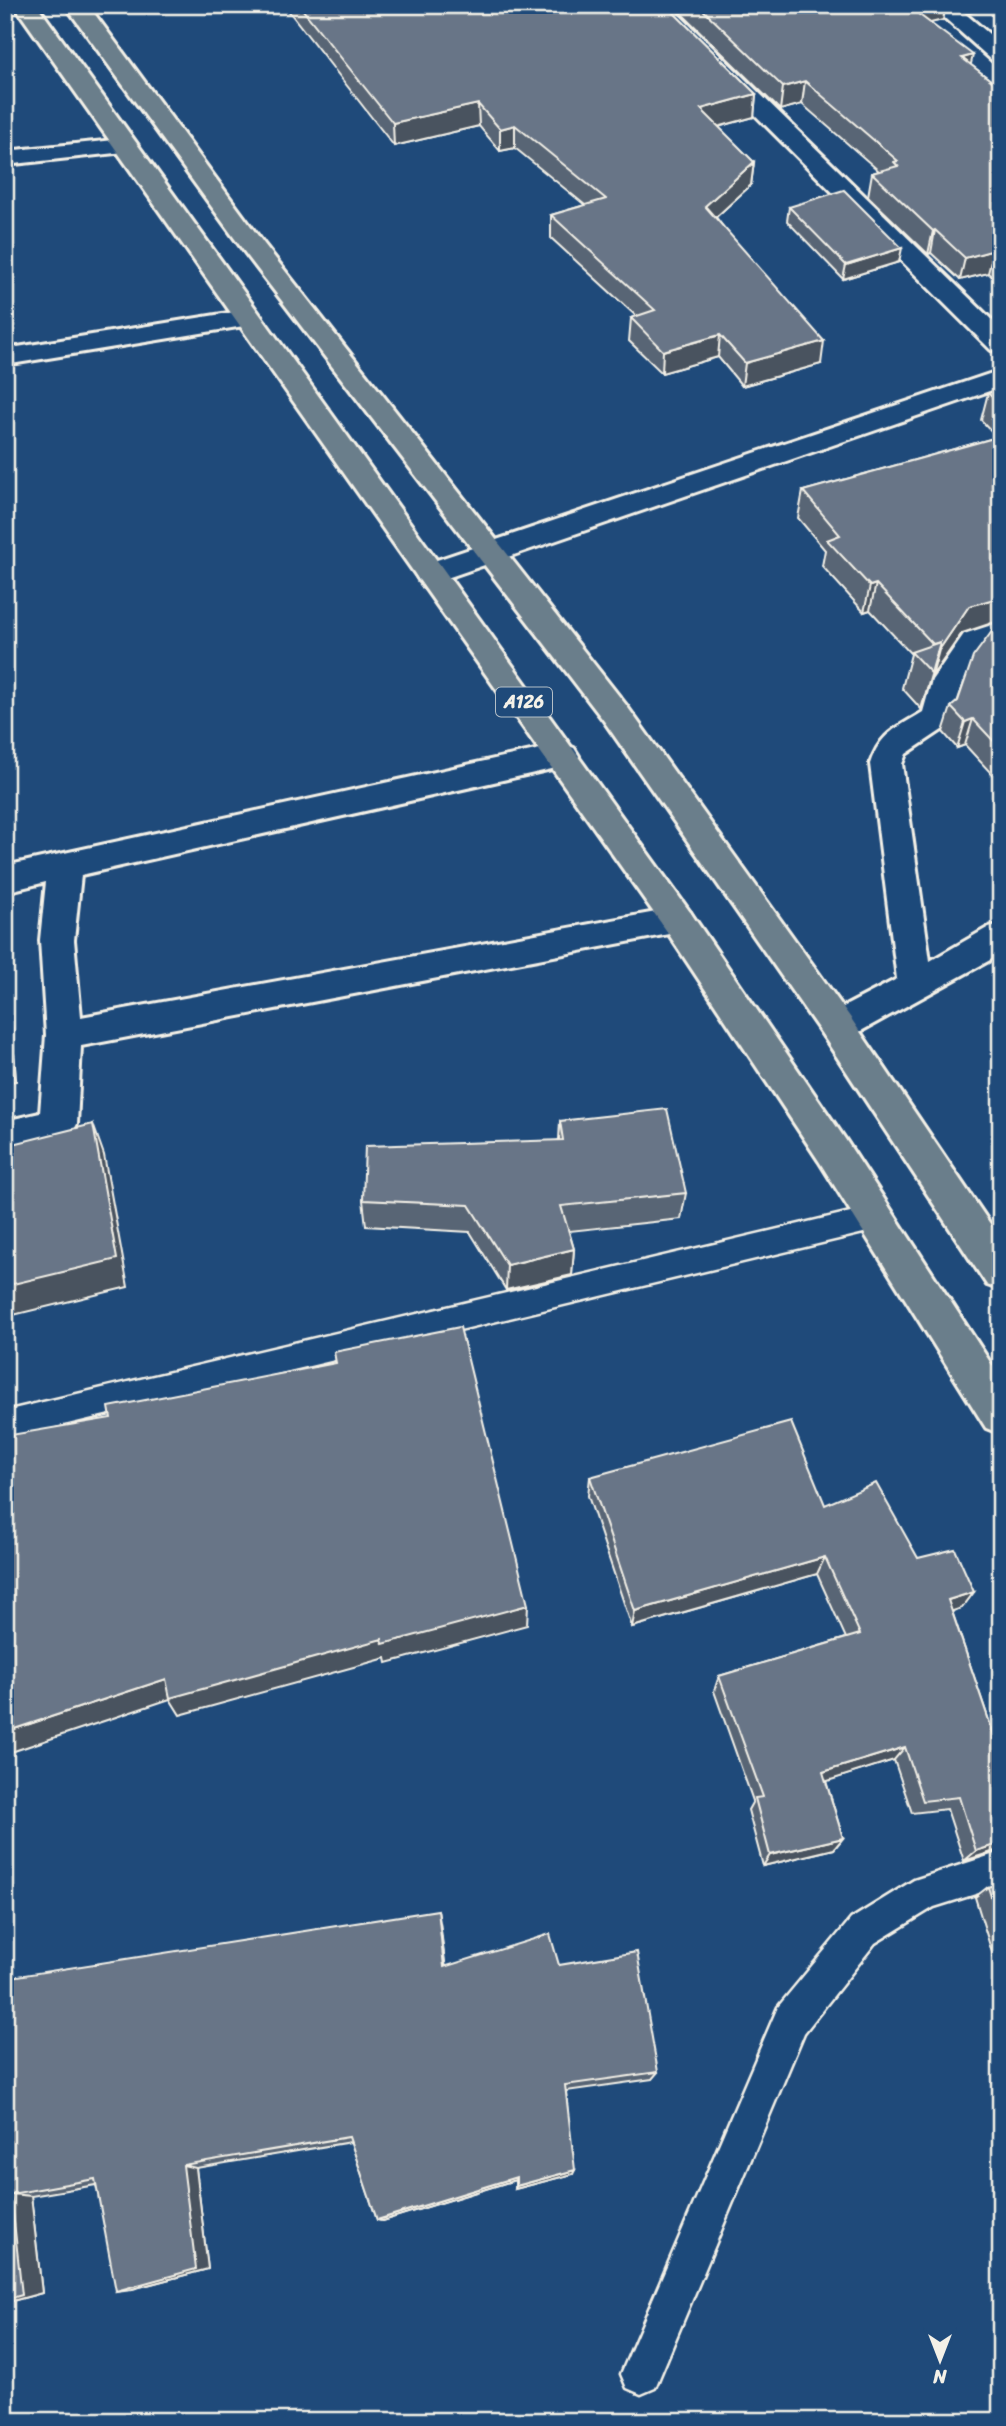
<svg xmlns="http://www.w3.org/2000/svg" width="1006" height="2426" font-family="Sriracha,sans-serif">
	<style>
		.lines { fill: none; stroke-linecap: round; stroke-linejoin: round }
		.lane-casing { stroke: #f4f1e8; stroke-width: 5 }
		.street-casing { stroke: #f4f1e8; stroke-width: 6 }
		.highway-casing { stroke: #f4f1e8; stroke-width: 6 }
		.lane { fill: #1f4a7a; fill-rule: evenodd }
		.street { fill: #1f4a7a; fill-rule: evenodd }
		.highway { fill: #6b7e8b; fill-rule: evenodd }
		.wall { fill: #596574; stroke: #f4f1e8; stroke-width: 2 }
		.shaded-wall { fill: #49525e; stroke: #f4f1e8; stroke-width: 2 }
		.building { fill: #687587; stroke: #f4f1e8; stroke-width: 2 }
		.labels { text-anchor: middle; dominant-baseline: central; stroke-width: 6; stroke-linejoin: round; paint-order: stroke }
		.shield { fill: #1f4a7a; stroke: #b4bfc7; stroke-width: 2 }
		.shield-label { font-size: 18px; font-weight: bold; fill: #f4f1e8 }
	</style>
	<rect width="100%" height="100%" fill="#1f4a7a"/>
	<filter id="ink" filterUnits="userSpaceOnUse"><feTurbulence type="fractalNoise" baseFrequency=".0143" numOctaves="2"/><feDisplacementMap in="SourceGraphic" scale="14" xChannelSelector="R" yChannelSelector="G"/><feConvolveMatrix kernelMatrix="1 2 1 2 8 2 1 2 1" color-interpolation-filters="sRGB"/></filter>
	<g filter="url(#ink)">
		<g class="lines">
			<defs>
				<g id="lane">
					<polygon points="876,1206 886,1209 890,1218 886,1227 876,1230 5,1439 5,1411"/>
					<polygon points="1001,1852 1001,1886 934,1907 875,1943 804,2033 655,2388 641,2394 627,2388 621,2374 778,2007 851,1919 914,1880"/>
				</g>
				<g id="street">
					<polygon points="645,5 669,5 1001,329 1001,352 991,350"/>
					<polygon points="930,5 955,5 1001,44 1001,63 993,61"/>
					<polygon points="125,139 134,141 137,146 134,151 5,165 5,151"/>
					<polygon points="247,310 256,312 260,318 256,324 5,365 5,349"/>
					<polygon points="1001,370 1001,387 441,580 430,583 419,580 415,573 419,566"/>
					<path d="M1001,622V644L986,650L963,682L948,726L906,754L902,764L930,961L989,927L1001,924V954L850,1037L837,1041L824,1037L819,1027L824,1017L897,979L870,764C881,732 896,729 923,712L932,680L964,634Z"/>
					<polygon points="563,744 574,748 579,756 574,764 81,875 74,940 81,1017 678,908 690,912 695,921 690,930 81,1046 77,1124 71,1135 5,1153 5,1121 40,1113 46,1035 40,940 46,882 5,892 5,866"/>
				</g>
				<g id="highway">
					<polygon points="14,5 37,5 690,912 845,1139 1001,1379 1001,1434 986,1428 819,1161 666,930"/>
					<polygon points="65,5 88,5 264,244 626,705 850,1017 1001,1240 1001,1290 987,1285 824,1037 604,721 246,254"/>
				</g>
			</defs>
			<!-- lane casing -->
			<use href="#lane" class="lane-casing"/>
			<!-- street casing -->
			<use href="#street" class="street-casing"/>
			<!-- highway casing -->
			<use href="#highway" class="highway-casing"/>
			<!-- lane -->
			<use href="#lane" class="lane"/>
			<!-- street -->
			<use href="#street" class="street"/>
			<!-- highway -->
			<use href="#highway" class="highway"/>
		</g>
		<!-- wall -->
		<g class="wall">
			<polygon points="284,5 666,5 756,94 754,117 718,127 754,162 751,185 716,217 821,364 742,386 718,357 662,373 629,341 631,318 636,316 551,238 551,215 585,205 515,148 500,151 479,126 394,146"/>
			<polygon points="673,5 946,5 943,20 930,23 971,65 1001,88 1001,284 988,273 960,280 931,253 928,254 868,196 872,173 879,171 802,104 780,110"/>
			<polygon points="959,5 1001,5 969,13"/>
			<polygon points="789,207 899,262 843,279 787,221"/>
			<polygon points="1001,390 1001,620 962,633 931,675 921,709 902,688 911,654 870,610 864,612 822,566 825,550 798,518 803,491 997,437 981,420 988,393"/>
			<polygon points="1001,624 1001,784 965,745 957,748 943,732 951,707 958,701"/>
			<polygon points="5,995 11,1010 16,1081 5,1083"/>
			<polygon points="560,1121 686,1193 681,1219 569,1231 574,1249 572,1275 506,1290 470,1232 366,1226 363,1200 559,1140"/>
			<polygon points="590,1477 825,1505 918,1558 974,1592 962,1608 952,1611 1001,1756 1001,1850 964,1861 947,1809 912,1813 894,1760 826,1781 843,1838 834,1849 763,1866 748,1810 753,1801 714,1691 719,1676 846,1638 817,1574 632,1627 588,1496"/>
			<polygon points="1001,1883 1001,1960 995,1962 975,1897 988,1887"/>
			<polygon points="440,1923 445,1966 559,1965 658,2072 652,2079 566,2091 573,2174 515,2189 515,2180 382,2221 377,2220 351,2142 196,2168 208,2269 132,2289 96,2185 31,2196 42,2293 5,2303 5,1978"/>
		</g>
		<!-- shaded-wall -->
		<g class="shaded-wall">
			<polygon points="914,5 946,5 943,20 905,29 909,7"/>
			<polygon points="971,5 1001,5 1001,6 969,13"/>
			<polygon points="973,55 968,77 962,58"/>
			<polygon points="805,81 802,104 780,110 783,87"/>
			<polygon points="756,94 754,117 699,132 701,109"/>
			<polygon points="478,104 479,126 394,146 393,123"/>
			<polygon points="515,125 515,148 500,151 500,129"/>
			<polygon points="754,162 751,185 703,229 705,206"/>
			<polygon points="935,230 931,253 928,254 933,231"/>
			<polygon points="902,248 899,262 843,279 846,265"/>
			<polygon points="994,250 988,273 960,280 965,258"/>
			<polygon points="720,335 718,357 662,373 663,351"/>
			<polygon points="824,341 821,364 742,386 745,363"/>
			<polygon points="876,584 870,610 864,612 870,586"/>
			<polygon points="1001,597 1001,620 962,633 932,676 939,650 969,606"/>
			<polygon points="973,719 965,745 957,748 965,722"/>
			<polygon points="5,995 11,1010 16,1081 6,1058"/>
			<polygon points="93,1124 104,1155 128,1287 5,1317 5,1286"/>
			<polygon points="574,1249 572,1275 506,1290 507,1265"/>
			<polygon points="825,1557 817,1574 632,1627 635,1611"/>
			<polygon points="974,1592 962,1608 938,1616 948,1600"/>
			<polygon points="528,1605 527,1625 387,1663 386,1658 180,1715 170,1699 5,1754 5,1732 166,1679 382,1639"/>
			<polygon points="905,1747 894,1760 815,1785 823,1772"/>
			<polygon points="843,1838 834,1849 763,1866 770,1855"/>
			<polygon points="1001,1843 1001,1849 964,1861 976,1851"/>
			<polygon points="438,1910 440,1923 447,1977 444,1967"/>
			<polygon points="183,2165 196,2168 208,2269 132,2289 116,2291"/>
			<polygon points="575,2170 573,2174 515,2189 516,2186"/>
			<polygon points="516,2177 515,2180 382,2221 377,2220"/>
			<polygon points="11,2194 31,2196 42,2293 5,2303"/>
		</g>
		<!-- building -->
		<g class="building">
			<polygon points="299,5 666,5 756,94 701,109 754,162 705,206 824,341 745,363 720,335 663,351 631,318 655,310 551,215 606,199 515,125 500,129 478,104 393,123"/>
			<polygon points="698,5 914,5 909,7 973,55 962,58 1001,88 1001,256 994,250 965,258 935,230 933,231 872,173 898,166 894,162 898,161 805,81 783,87"/>
			<polygon points="844,190 902,248 846,265 789,207"/>
			<polygon points="1001,390 1001,406 988,393"/>
			<polygon points="1001,436 1001,597 969,606 939,650 940,642 933,644 876,584 870,586 827,540 840,535 803,491"/>
			<polygon points="1001,624 1001,749 973,719 965,722 951,707 958,701 973,657 996,626"/>
			<polygon points="940,642 931,673 911,652"/>
			<polygon points="667,1109 686,1193 561,1206 574,1249 507,1265 469,1205 363,1200 365,1146 563,1140 560,1121"/>
			<polygon points="93,1124 117,1259 5,1286 5,1146"/>
			<polygon points="460,1327 528,1605 383,1644 382,1639 170,1698 166,1679 5,1732 5,1436 111,1418 109,1407 336,1363 334,1352"/>
			<polygon points="791,1422 825,1505 876,1483 918,1558 955,1549 974,1592 948,1600 1001,1756 1001,1843 976,1851 959,1797 923,1801 905,1747 823,1772 843,1838 770,1855 755,1798 763,1797 719,1676 860,1634 825,1557 635,1611 590,1477"/>
			<polygon points="1001,1883 1001,1928 988,1887"/>
			<polygon points="438,1910 444,1967 550,1934 559,1965 637,1952 658,2072 565,2085 575,2170 516,2186 516,2177 377,2220 349,2137 183,2165 196,2269 116,2291 95,2179 11,2194 22,2295 5,2300 5,1978"/>
		</g>
	</g>
	<g class="labels">
		<!-- shield labels -->
		<rect class="shield" x="496" y="687.5" width="56" height="29" rx="5"/>
		<g class="shield-label">
			<text x="524" y="702">A126</text>
		</g>
	</g>
	<!-- margin -->
	<rect width="1006" height="2426" fill="none" stroke="#1f4a7a" stroke-width="28"/>
	<rect x="14" y="14" width="978" height="2398" fill="none" stroke="#f4f1e8" stroke-width="2.5" filter="url(#ink)"/>
	<!-- north arrow -->
	<g transform="translate(940 2360) rotate(180)" stroke="#1f4a7a" stroke-width="5" paint-order="stroke">
	<path d="M0-5L12 26L0 18L-12 26Z" fill="#f4f1e8"/>
	<text y="-10" font-size="19" font-weight="bold" text-anchor="middle" fill="#f4f1e8">N</text>
	</g>
</svg>
